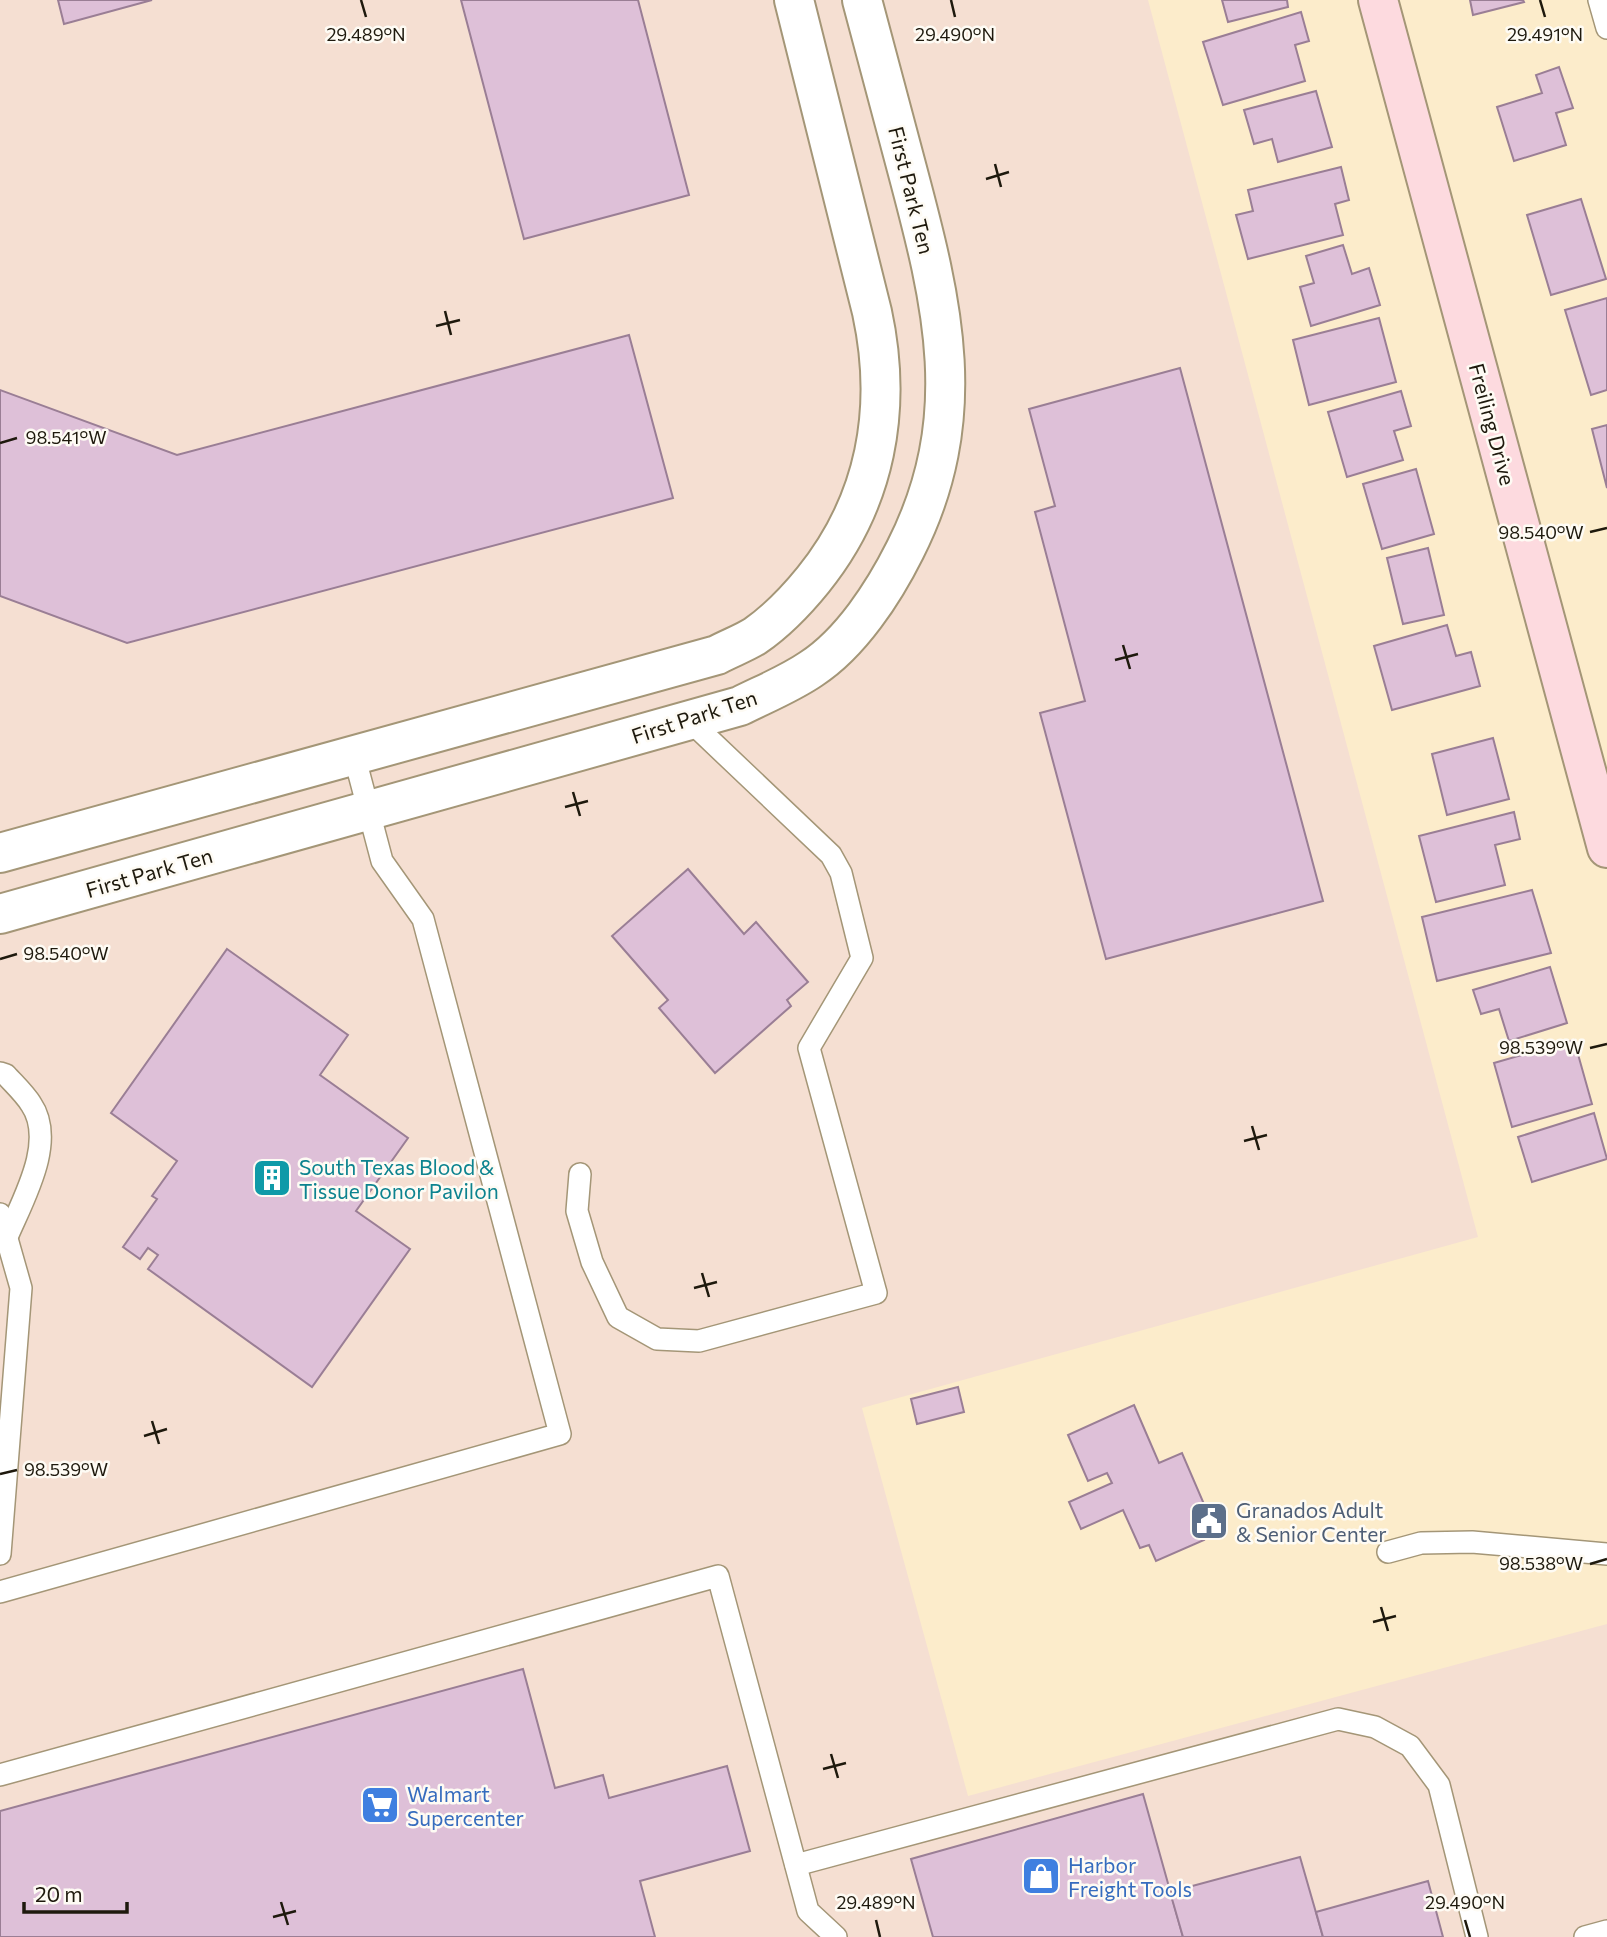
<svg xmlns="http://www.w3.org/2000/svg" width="1607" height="1937" font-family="Commissioner,sans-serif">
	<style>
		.commercial { fill: #f5dfd2 }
		.building { fill: #dec0d8; stroke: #9a7e95; stroke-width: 2 }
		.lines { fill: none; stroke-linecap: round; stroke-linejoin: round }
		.lane-casing { stroke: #a49677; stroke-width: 24 }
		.street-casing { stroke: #a49677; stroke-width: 42 }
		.secondary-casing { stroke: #a49677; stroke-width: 42 }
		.lane { stroke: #fff; stroke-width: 21 }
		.street { stroke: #fff; stroke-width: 38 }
		.secondary { stroke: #fddadf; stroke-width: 38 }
		.ticks { fill: none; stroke: #1e190d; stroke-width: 2.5 }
		.labels { text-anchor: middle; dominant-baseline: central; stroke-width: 5; stroke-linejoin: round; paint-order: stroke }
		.street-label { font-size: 21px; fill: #1e190d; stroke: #fefbf4 }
		.culture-label { font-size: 21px; fill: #0d838f; stroke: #fefbf4; text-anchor: start }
		.service-label { font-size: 21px; fill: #4e5e75; stroke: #fefbf4; text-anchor: start }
		.shop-label { font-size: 21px; fill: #366cbe; stroke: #fefbf4; text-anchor: start }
		.ticks-label { font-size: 18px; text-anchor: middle; fill: #1e190d; stroke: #fefbf4; stroke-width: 5; stroke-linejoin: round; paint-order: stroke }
	</style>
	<rect width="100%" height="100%" fill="#fceccb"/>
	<!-- commercial -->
	<polygon class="commercial" points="0,0 1148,0 1478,1237 862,1408 968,1796 1607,1624 1607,1937 0,1937"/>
	<!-- building -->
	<g class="building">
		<polygon points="58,0 152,0 64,24"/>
		<polygon points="461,0 638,0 689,195 524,239"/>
		<polygon points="1222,0 1287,0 1288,7 1228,22"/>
		<polygon points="1470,0 1523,0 1524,2 1473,15"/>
		<polygon points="1301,12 1309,41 1295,45 1305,81 1223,105 1203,42"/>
		<polygon points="1559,67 1573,108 1556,113 1566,145 1514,161 1497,107 1542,93 1536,75"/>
		<polygon points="1316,91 1332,147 1278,162 1272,139 1254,144 1244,110"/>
		<polygon points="1341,167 1349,200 1335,204 1343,235 1248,259 1236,215 1253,211 1248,190"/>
		<polygon points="1581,199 1606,279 1551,295 1527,215"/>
		<polygon points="1343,245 1352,274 1369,268 1380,305 1311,326 1300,287 1314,283 1306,256"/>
		<polygon points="1607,298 1607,390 1591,395 1565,310"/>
		<polygon points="1379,318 1396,382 1309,405 1293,340"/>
		<polygon points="629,335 673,498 127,643 0,596 0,390 177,455"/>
		<polygon points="1180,368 1323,901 1106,959 1040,713 1085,701 1035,512 1055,506 1029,409"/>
		<polygon points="1401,391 1411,426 1394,431 1403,460 1347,477 1328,412"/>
		<polygon points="1607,425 1607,488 1592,429"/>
		<polygon points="1416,469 1434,534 1382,549 1363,484"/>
		<polygon points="1428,548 1444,615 1403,624 1387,558"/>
		<polygon points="1447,625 1456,656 1471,652 1480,686 1392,710 1374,646"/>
		<polygon points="1493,738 1509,799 1447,815 1432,754"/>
		<polygon points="1514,812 1520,839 1495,845 1505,885 1436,902 1419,836"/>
		<polygon points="688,869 744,934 756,922 808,982 787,1000 791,1006 715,1073 659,1008 668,1000 612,936"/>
		<polygon points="1532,890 1551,953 1437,981 1422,917"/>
		<polygon points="227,949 348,1035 320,1075 408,1138 356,1211 410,1249 312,1387 148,1269 158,1255 148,1248 140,1259 123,1247 157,1199 152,1196 177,1161 111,1113"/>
		<polygon points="1550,967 1567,1023 1509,1041 1499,1009 1481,1014 1473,990"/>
		<polygon points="1574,1040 1592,1104 1512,1127 1494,1063"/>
		<polygon points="1594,1113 1607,1159 1532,1182 1518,1137"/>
		<polygon points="958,1387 964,1412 917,1424 911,1399"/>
		<polygon points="1134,1405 1159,1463 1182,1453 1210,1518 1197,1524 1204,1540 1156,1561 1149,1545 1140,1548 1123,1510 1081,1529 1069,1502 1112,1483 1107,1473 1088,1481 1068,1435"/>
		<polygon points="523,1669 555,1788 603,1775 609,1798 727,1766 750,1851 640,1881 655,1937 0,1937 0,1811"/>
		<polygon points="1143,1794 1183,1937 933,1937 911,1859"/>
		<polygon points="1300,1857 1323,1937 1183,1937 1170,1892"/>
		<polygon points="1428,1881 1443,1937 1323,1937 1316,1912"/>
	</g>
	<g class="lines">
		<defs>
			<g id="lane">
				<polyline points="1599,0 1607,28"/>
				<path d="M0,1073L6,1075C14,1084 24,1093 31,1104C57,1142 22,1201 7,1237"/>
				<polyline points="580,1174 577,1211 592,1262 618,1317 657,1339 699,1341 876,1293 809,1048 862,958 841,873 831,855 689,720"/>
				<polyline points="0,1214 21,1288 0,1554"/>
				<polyline points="1388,1552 1421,1543 1472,1542 1607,1554"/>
				<polyline points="0,1592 560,1434 423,919 382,861 354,755"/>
				<polyline points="0,1775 718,1576 808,1911 836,1937"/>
				<polyline points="796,1865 1338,1719 1375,1727 1410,1746 1439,1785 1477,1937"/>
				<polyline points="1585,1937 1607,1931"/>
			</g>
			<g id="street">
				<path d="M0,853L717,655C730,648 744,643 755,636C778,620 796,601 813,580C876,502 893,409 872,312L794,0"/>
				<path d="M0,914L740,706C764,694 789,684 811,669C851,643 884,592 905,550C972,418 943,304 907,169C892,113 877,56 862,0"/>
			</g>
			<polyline id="secondary" points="1378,0 1607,848"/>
		</defs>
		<!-- lane casing -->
		<use href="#lane" class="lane-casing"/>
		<!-- street casing -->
		<use href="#street" class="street-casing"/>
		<!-- secondary casing -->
		<use href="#secondary" class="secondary-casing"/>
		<!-- lane -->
		<use href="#lane" class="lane"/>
		<!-- street -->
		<use href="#street" class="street"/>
		<!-- secondary -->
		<use href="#secondary" class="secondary"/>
	</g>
	<!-- ticks -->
	<path class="ticks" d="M361,0L366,17M951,0L955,17M1540,0L1545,17M995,164L1001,187M986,179L1009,172M445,311L451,335M436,326L460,320M0,443L17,438M1590,532L1607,528M1123,645L1130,669M1115,660L1138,654M573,792L580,816M565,807L588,801M0,959L17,954M1590,1048L1607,1044M1252,1126L1259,1150M1244,1141L1267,1135M702,1273L709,1297M694,1288L717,1282M152,1421L159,1444M144,1436L167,1429M0,1474L17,1470M1590,1564L1607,1559M1381,1607L1388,1631M1373,1622L1396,1616M831,1754L838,1778M823,1769L846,1763M281,1902L288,1925M273,1917L296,1911M876,1920L880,1937M1465,1920L1470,1937"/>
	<!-- icons -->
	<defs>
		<symbol id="building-square" viewBox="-11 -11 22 22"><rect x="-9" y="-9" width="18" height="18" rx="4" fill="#0f9aa8" stroke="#fefbf4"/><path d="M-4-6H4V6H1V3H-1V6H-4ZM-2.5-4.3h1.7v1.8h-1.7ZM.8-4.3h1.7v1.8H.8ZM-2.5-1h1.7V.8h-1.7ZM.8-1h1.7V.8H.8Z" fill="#fff"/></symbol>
		<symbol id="civic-square" viewBox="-11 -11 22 22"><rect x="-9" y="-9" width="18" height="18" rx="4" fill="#5c6f8a" stroke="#fefbf4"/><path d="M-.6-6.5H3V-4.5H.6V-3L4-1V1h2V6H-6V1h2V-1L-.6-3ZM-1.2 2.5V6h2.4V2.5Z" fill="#fff"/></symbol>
		<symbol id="supermarket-square" viewBox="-11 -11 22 22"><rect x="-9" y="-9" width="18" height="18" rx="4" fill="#3f7fe0" stroke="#fefbf4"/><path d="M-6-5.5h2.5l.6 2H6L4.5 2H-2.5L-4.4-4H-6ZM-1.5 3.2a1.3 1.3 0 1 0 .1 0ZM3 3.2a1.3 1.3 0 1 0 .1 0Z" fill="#fff"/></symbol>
		<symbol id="shop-square" viewBox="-11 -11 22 22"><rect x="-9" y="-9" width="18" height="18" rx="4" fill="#3f7fe0" stroke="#fefbf4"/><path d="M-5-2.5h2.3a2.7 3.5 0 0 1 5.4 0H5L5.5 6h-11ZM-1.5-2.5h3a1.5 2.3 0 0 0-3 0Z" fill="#fff"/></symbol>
	</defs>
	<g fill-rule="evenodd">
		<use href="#building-square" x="250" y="1156" width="44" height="44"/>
		<use href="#civic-square" x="1187" y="1499" width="44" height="44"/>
		<use href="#supermarket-square" x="358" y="1783" width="44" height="44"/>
		<use href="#shop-square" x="1019" y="1854" width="44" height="44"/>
	</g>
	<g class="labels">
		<!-- street labels -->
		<g class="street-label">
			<text transform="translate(912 190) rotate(76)">First Park Ten</text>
			<text transform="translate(1493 424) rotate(75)">Freiling Drive</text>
			<text transform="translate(694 716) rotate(-18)">First Park Ten</text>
			<text transform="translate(149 872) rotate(-16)">First Park Ten</text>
		</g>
		<!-- culture labels -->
		<g class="culture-label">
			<text x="299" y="1166">South Texas Blood &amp;<tspan x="299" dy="24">Tissue Donor Pavilon</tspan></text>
		</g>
		<!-- service labels -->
		<g class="service-label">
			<text x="1236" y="1509">Granados Adult<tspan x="1236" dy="24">&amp; Senior Center</tspan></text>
		</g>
		<!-- shop labels -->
		<g class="shop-label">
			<text x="407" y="1793">Walmart<tspan x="407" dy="24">Supercenter</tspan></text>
			<text x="1068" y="1864">Harbor<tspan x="1068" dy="24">Freight Tools</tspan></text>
		</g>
	</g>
	<g class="ticks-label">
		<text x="366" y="41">29.489°N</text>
		<text x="955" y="41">29.490°N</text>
		<text x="1545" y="41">29.491°N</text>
		<text x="66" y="444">98.541°W</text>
		<text x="1541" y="539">98.540°W</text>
		<text x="66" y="960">98.540°W</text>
		<text x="1541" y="1054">98.539°W</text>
		<text x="66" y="1476">98.539°W</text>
		<text x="1541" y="1570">98.538°W</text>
		<text x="876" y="1909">29.489°N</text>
		<text x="1465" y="1909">29.490°N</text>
	</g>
	<!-- scale -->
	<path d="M24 1902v10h103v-10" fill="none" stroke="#1e190d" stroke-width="3.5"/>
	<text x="35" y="1902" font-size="21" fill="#1e190d" stroke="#fefbf4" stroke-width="5" paint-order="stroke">20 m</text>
</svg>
